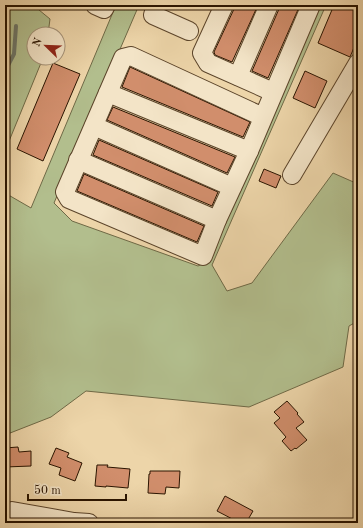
<svg xmlns="http://www.w3.org/2000/svg" width="363" height="528" font-family="'Old Standard TT',serif">
	<style>
		.green { fill: #b2be8d; stroke: #6e6946 }
		.lines { fill: none; stroke-linecap: round; stroke-linejoin: round }
		.stream { stroke: #6d7668; stroke-width: 4 }
		.building { fill: #d18e6c; stroke: #2a1400 }
		.minor-casing { stroke: #5b442a; stroke-width: 20 }
		.minor { stroke: #f3e4c7; stroke-width: 18 }
	</style>
	<rect width="100%" height="100%" fill="#edd5a9"/>
	<filter id="stains"><feTurbulence type="fractalNoise" baseFrequency=".005" numOctaves="4"/><feColorMatrix values="0 0 0 0 .2 0 0 0 0 .09 0 0 0 0 .02 0 0 0 .5 -.17"/></filter>
	<radialGradient id="worn" r=".72"><stop offset=".6" stop-color="#630" stop-opacity="0"/><stop offset="1" stop-color="#630" stop-opacity=".3"/></radialGradient>
	<!-- green -->
	<g class="green">
		<polygon points="5,5 33,5 50,19 48,34 34,34 34,58 43,58 5,151"/>
		<polygon points="116,5 139,5 54,203 72,221 198,266 206,262 315,5 326,5 212,265 227,291 252,283 333,173 358,184 358,321 349,326 343,367 249,407 86,391 51,417 5,435 5,193 31,208"/>
	</g>
	<g class="lines">
		<!-- stream -->
		<polyline class="stream" points="5,71 14,54 16,26"/>
	</g>
	<!-- building -->
	<g class="building">
		<polygon points="234,5 258,5 232,62 215,55 214,52 234,9"/>
		<polygon points="279,5 300,5 268,78 252,71 279,9"/>
		<polygon points="334,5 358,5 358,38 350,57 318,43"/>
		<polygon points="53,63 80,74 43,161 17,149"/>
		<polygon points="130,67 250,122 243,137 122,87"/>
		<polygon points="305,71 327,81 315,108 293,98"/>
		<polygon points="113,107 235,157 227,173 107,120"/>
		<polygon points="99,140 218,192 212,206 93,155"/>
		<polygon points="264,169 281,176 276,188 259,181"/>
		<polygon points="84,174 204,226 197,242 77,191"/>
		<polygon points="287,401 298,413 297,414 304,422 296,428 307,440 296,449 295,448 291,451 282,441 286,437 274,423 280,418 274,412"/>
		<polygon points="18,447 19,452 31,451 31,466 5,467 5,448"/>
		<polygon points="56,448 69,453 67,457 82,463 75,481 59,475 61,468 49,464"/>
		<polygon points="97,465 108,465 107,467 130,469 128,488 106,486 106,487 95,486"/>
		<polygon points="150,471 180,471 179,488 166,487 165,494 148,493 149,474 150,474"/>
		<polygon points="225,496 253,511 246,523 240,523 217,511"/>
	</g>
	<g class="lines">
		<defs>
			<g id="minor">
				<polyline points="95,5 104,9 106,5"/>
				<polyline points="156,5 153,15 189,31"/>
				<polyline points="224,5 202,53 208,63 273,92"/>
				<polyline points="238,76 269,5"/>
				<polyline points="108,93 249,151"/>
				<polyline points="263,117 131,56 123,58 65,192 69,199 203,256 217,220 249,151 311,5"/>
				<polyline points="94,126 232,187"/>
				<polyline points="78,160 217,220"/>
				<polyline points="292,175 358,63"/>
				<polyline points="12,511 74,522 89,523"/>
			</g>
		</defs>
		<!-- minor casing -->
		<use href="#minor" class="minor-casing"/>
		<!-- minor -->
		<use href="#minor" class="minor"/>
	</g>
	<!-- margin -->
	<rect width="363" height="528" fill="none" stroke="#edd5a9" stroke-width="20"/>
	<rect x="6" y="6" width="351" height="516" fill="none" stroke="#2a1400" stroke-width="2"/>
	<rect x="10" y="10" width="343" height="508" fill="none" stroke="#2a1400"/>
	<!-- north arrow -->
	<g transform="translate(46 46) rotate(293)"><circle r="19" fill="#f3e4c7" stroke="#a39177"/>
	<path d="M0-3L7 15L0 10L-7 15Z" fill="#8f2418"/>
	<text y="-6" font-size="11" font-weight="bold" text-anchor="middle" fill="#2a1400">N</text>
	</g>
	<!-- scale -->
	<path d="M28 494v6h98v-6" fill="none" stroke="#2a1400" stroke-width="2"/>
	<text x="34" y="494" font-size="12" fill="#2a1400" stroke="#f3e4c7" stroke-width="3" paint-order="stroke">50 m</text>
	<rect width="100%" height="100%" filter="url(#stains)"/>
	<rect width="100%" height="100%" fill="url(#worn)"/>
</svg>
